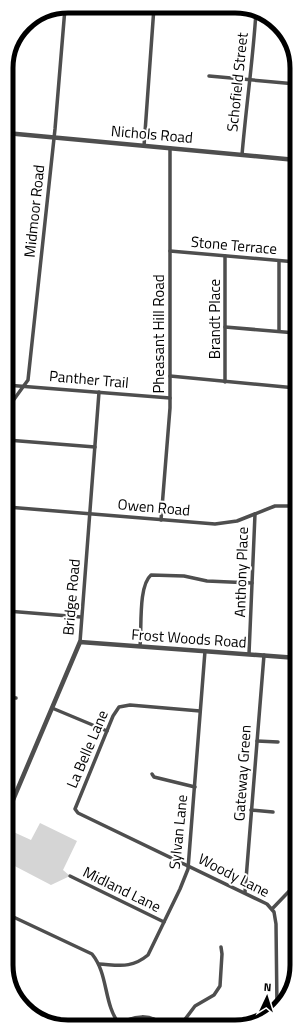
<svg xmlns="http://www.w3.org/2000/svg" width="303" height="1033" font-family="'Titillium Web',sans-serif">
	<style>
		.green { fill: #d5d5d5 }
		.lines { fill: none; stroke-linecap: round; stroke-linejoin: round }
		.minor { stroke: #4e4e4e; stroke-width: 3.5 }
		.tertiary { stroke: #4e4e4e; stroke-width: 4.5 }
		.labels { text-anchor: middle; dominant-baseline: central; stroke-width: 4; stroke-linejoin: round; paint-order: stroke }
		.street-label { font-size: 15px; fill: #000; stroke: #fff }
		.rim { fill: none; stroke: #000; stroke-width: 5 }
	</style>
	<rect width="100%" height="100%" fill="#fff"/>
	<!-- green -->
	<polygon class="green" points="40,823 77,841 63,870 70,876 51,885 7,862 7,829 31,840"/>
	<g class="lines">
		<!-- minor -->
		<g class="minor">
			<polyline points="209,76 296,84"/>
			<polyline points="144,146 154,7"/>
			<path d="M242,155C246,107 253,60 256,12"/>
			<polyline points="290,159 294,114 296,108"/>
			<polyline points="170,251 296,262"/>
			<polyline points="225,256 225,382"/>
			<polyline points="279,261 279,331"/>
			<polyline points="225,327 296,333"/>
			<polyline points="170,376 296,388"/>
			<polyline points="6,385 170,398"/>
			<polyline points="7,409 28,380 55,129 65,8"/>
			<polyline points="7,440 95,447"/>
			<polyline points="7,507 215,524 237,521 275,506 296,506"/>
			<polyline points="161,520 170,408 170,148"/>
			<polyline points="7,611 81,617"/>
			<polyline points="80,642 99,392"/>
			<path d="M140,646C142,629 138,586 151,575L184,576L207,581L252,583"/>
			<polyline points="249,654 255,514"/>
			<polyline points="7,697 16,698"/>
			<polyline points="52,708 107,731"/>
			<polyline points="200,711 130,705 119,707 113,716 75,809 78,813 267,904 274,912 276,924 277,1008"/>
			<polyline points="257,741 278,742"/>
			<polyline points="152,774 154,777 195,787"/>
			<polyline points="7,797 13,800"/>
			<polyline points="251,810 273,812"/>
			<polyline points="70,876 164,922"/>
			<polyline points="245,892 264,655"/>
			<polyline points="272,909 297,883"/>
			<path d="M7,914L92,954C109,975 103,1004 120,1025"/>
			<path d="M99,964C119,965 131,969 148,955L180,889L188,869L205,651"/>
			<path d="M119,1025C133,1015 151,1013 164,1026"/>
			<polyline points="180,1026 195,1006 214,995 220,986 222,954 221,947"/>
		</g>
		<!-- tertiary -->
		<g class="tertiary">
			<polyline points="6,133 296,160"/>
			<polyline points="7,814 80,642 297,658"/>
		</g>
	</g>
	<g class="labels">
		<!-- street labels -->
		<g class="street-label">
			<text transform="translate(237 82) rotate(-84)">Schofield Street</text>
			<text transform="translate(152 134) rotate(5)">Nichols Road</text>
			<text transform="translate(34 211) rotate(-84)">Midmoor Road</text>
			<text transform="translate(234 245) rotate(5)">Stone Terrace</text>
			<text transform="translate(214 319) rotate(-90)">Brandt Place</text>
			<text transform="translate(158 334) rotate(-90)">Pheasant Hill Road</text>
			<text transform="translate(89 379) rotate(5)">Panther Trail</text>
			<text transform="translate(154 507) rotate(5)">Owen Road</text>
			<text transform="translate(241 572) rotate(-88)">Anthony Place</text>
			<text transform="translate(71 597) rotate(-85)">Bridge Road</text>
			<text transform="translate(189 638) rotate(4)">Frost Woods Road</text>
			<text transform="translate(87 749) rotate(-67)">La Belle Lane</text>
			<text transform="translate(242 773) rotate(-86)">Gateway Green</text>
			<text transform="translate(178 832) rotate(-84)">Sylvan Lane</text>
			<text transform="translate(234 875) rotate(27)">Woody Lane</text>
			<text transform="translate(122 889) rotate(26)">Midland Lane</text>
		</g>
	</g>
	<!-- crop -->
	<path d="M0 0H303V1033H0ZM68 13H235A55 55 0 0 1 290 68V965A55 55 0 0 1 235 1020H68A55 55 0 0 1 13 965V68A55 55 0 0 1 68 13Z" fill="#fff" fill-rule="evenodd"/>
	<path class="rim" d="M68 13H235A55 55 0 0 1 290 68V965A55 55 0 0 1 235 1020H68A55 55 0 0 1 13 965V68A55 55 0 0 1 68 13Z"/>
	<!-- north arrow -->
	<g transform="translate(267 997) rotate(4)" stroke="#ffffff" stroke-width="3" paint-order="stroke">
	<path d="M0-3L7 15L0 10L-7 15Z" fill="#000000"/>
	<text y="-6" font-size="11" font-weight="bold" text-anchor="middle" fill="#000000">N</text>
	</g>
</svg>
